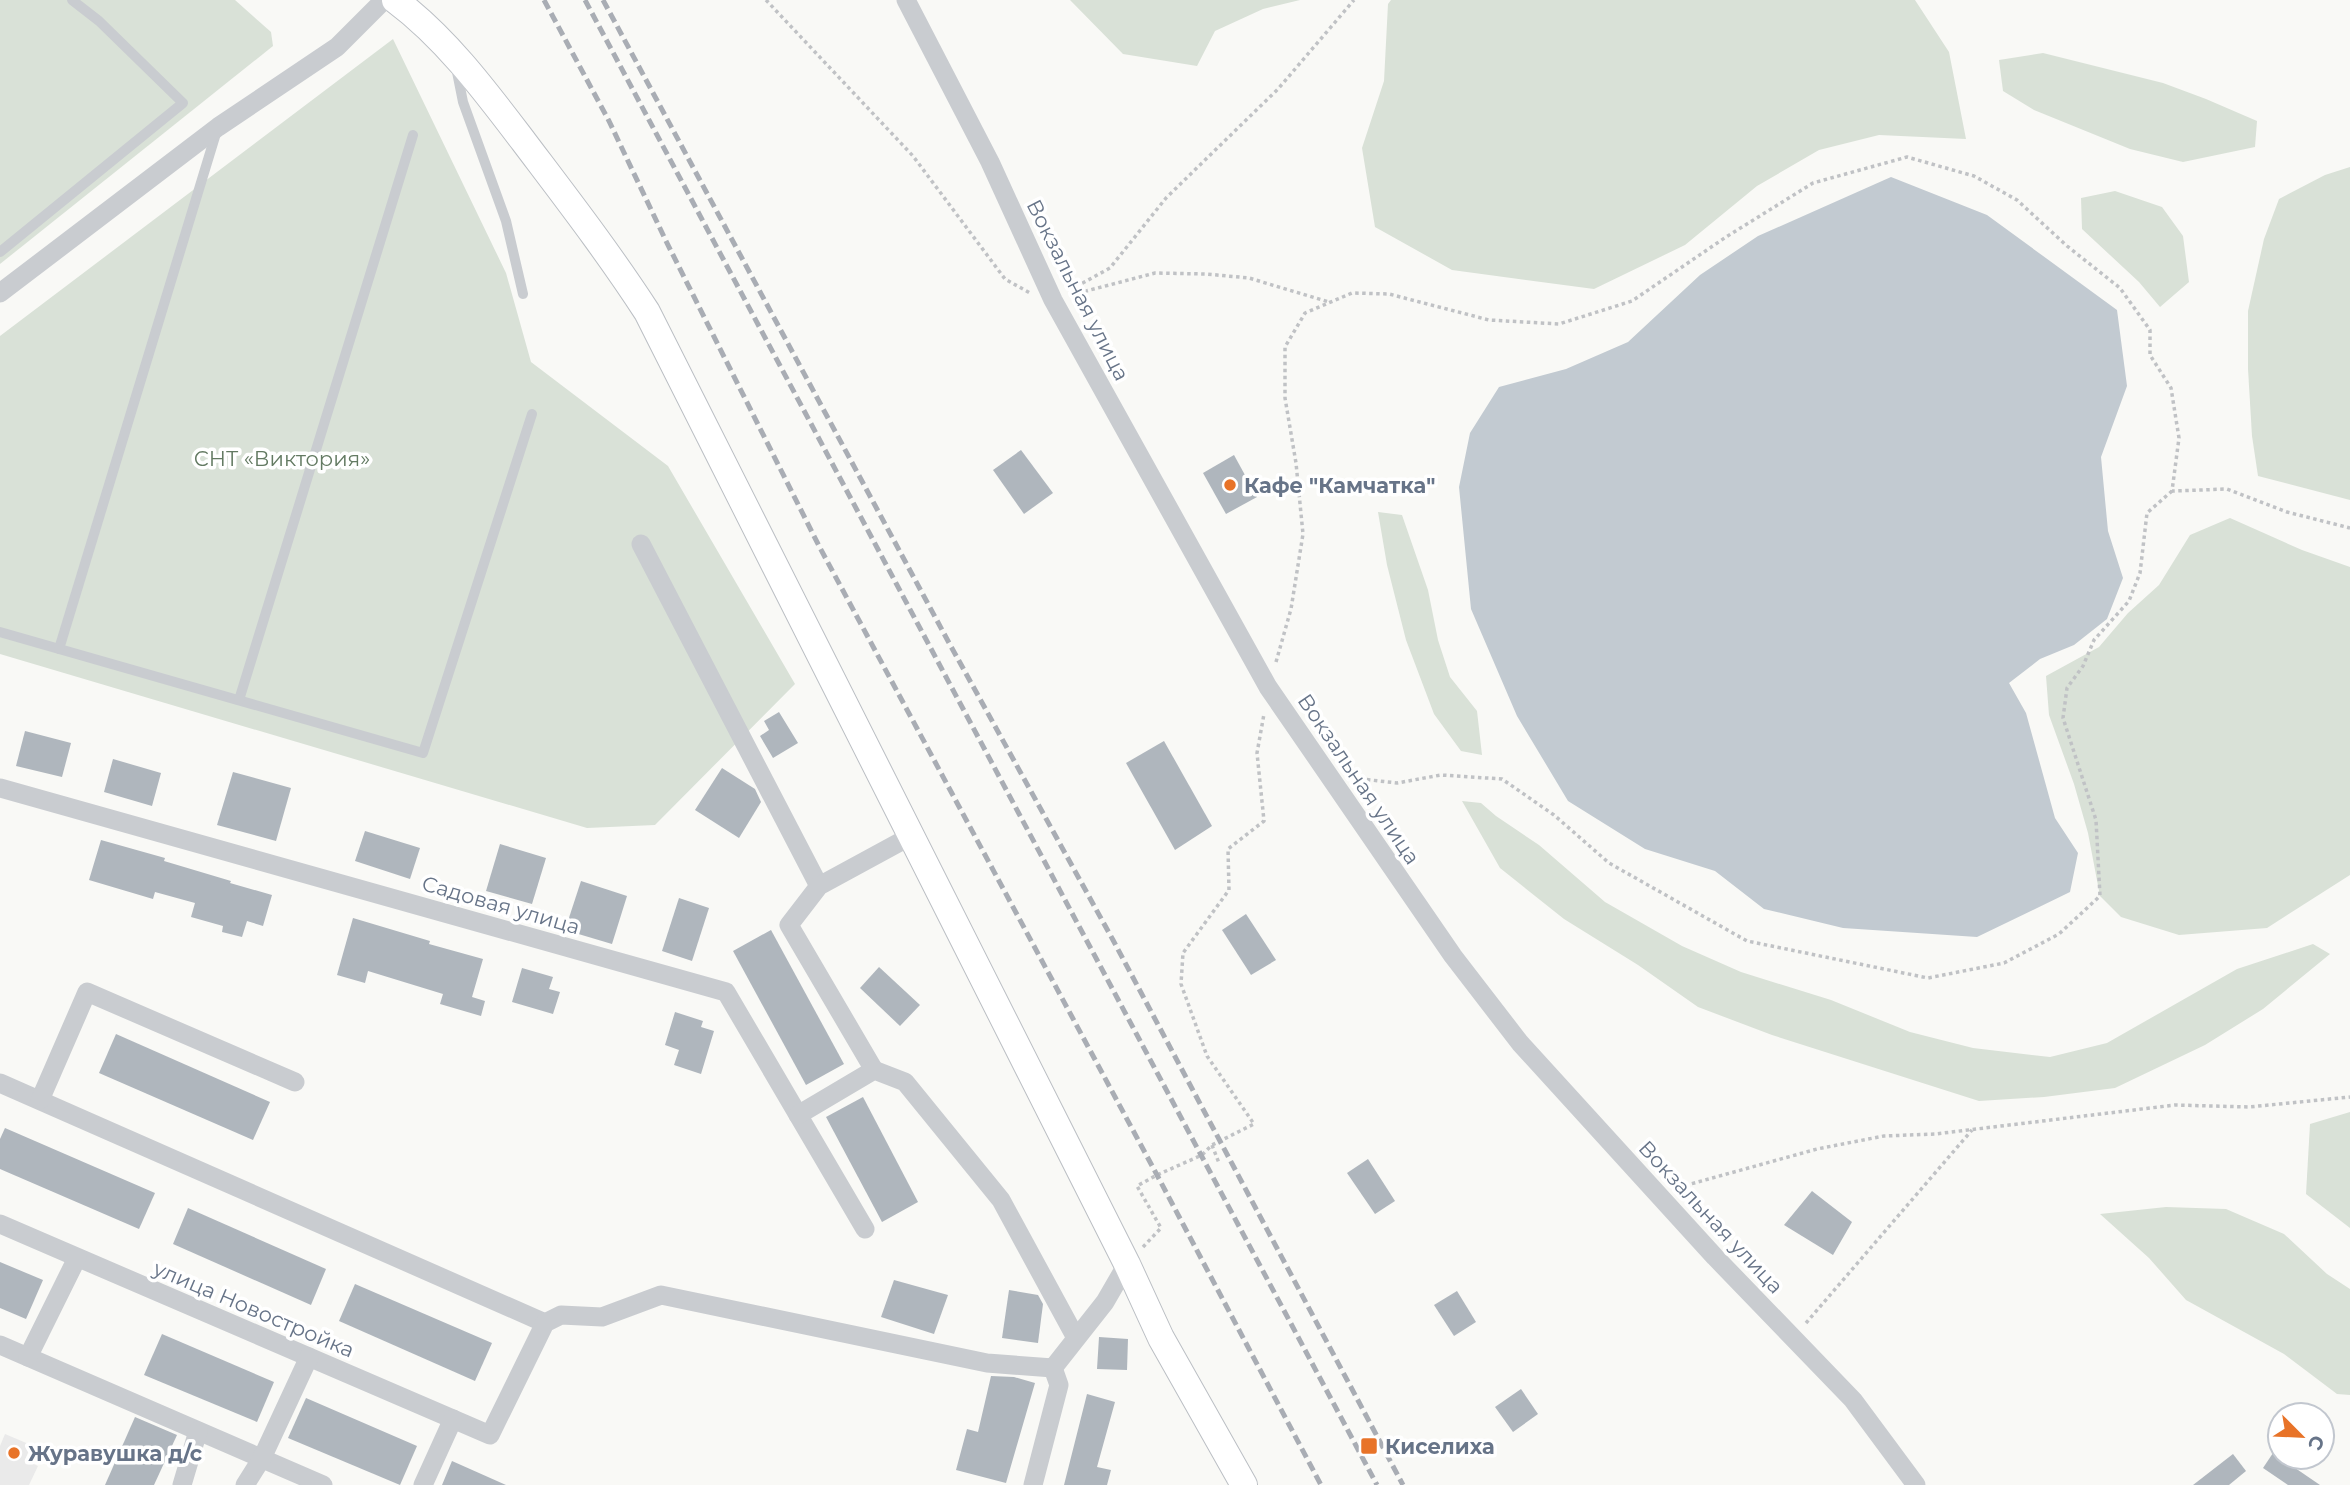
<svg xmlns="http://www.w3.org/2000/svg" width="2350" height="1485" font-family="Montserrat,sans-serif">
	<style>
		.built { fill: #eaeaea }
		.green { fill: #d9e1d7 }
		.water { fill: #c2cad1 }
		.building { fill: #afb6bd }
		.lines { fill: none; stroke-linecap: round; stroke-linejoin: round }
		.secondary-casing { stroke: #bbbfc4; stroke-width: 28 }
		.path { stroke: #c0c2c5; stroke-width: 3.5; stroke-dasharray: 3.5 3.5; stroke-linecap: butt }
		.lane { stroke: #c9ccd0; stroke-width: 10 }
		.street { stroke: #c9ccd0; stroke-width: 19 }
		.secondary { stroke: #fff; stroke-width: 26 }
		.rail { stroke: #a9adb4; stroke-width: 5; stroke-dasharray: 10 5; stroke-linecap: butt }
		.poi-dot { fill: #e87328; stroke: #fff; stroke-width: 2.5 }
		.labels { text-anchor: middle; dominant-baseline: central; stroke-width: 7; stroke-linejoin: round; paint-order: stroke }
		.street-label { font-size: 21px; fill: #677488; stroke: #fff }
		.park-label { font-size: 21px; fill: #637a62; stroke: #fff }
		.poi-label { font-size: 21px; font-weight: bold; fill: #677488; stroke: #fff; text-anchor: start }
	</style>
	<rect width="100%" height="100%" fill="#f9f9f6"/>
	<!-- built -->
	<polygon class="built" points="5,1434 31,1445 25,1460 38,1466 29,1485 0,1485 0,1446"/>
	<!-- green -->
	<g class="green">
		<polygon points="0,0 235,0 271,32 273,46 0,264"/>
		<polygon points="1070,0 1300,0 1263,9 1215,31 1197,66 1123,54"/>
		<polygon points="1391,0 1915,0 1949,52 1966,139 1879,135 1819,150 1757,186 1685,245 1594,289 1452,270 1375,227 1362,148 1384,81 1388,4"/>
		<polygon points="393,39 506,273 531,362 668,466 795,684 655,825 587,828 0,654 0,336"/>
		<polygon points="2043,53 2163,83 2206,99 2257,121 2255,147 2183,162 2130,149 2034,110 2003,91 1999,60"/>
		<polygon points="2350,167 2350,500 2258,476 2252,436 2248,369 2248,311 2264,239 2279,199 2325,175"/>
		<polygon points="2115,191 2162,207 2183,236 2189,282 2160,307 2139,282 2082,229 2081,198"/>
		<polygon points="1378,512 1402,515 1428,590 1438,640 1450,677 1477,711 1482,755 1461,751 1434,714 1406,640 1387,565"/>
		<polygon points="2230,518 2302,550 2350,567 2350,875 2267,928 2179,935 2121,917 2100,896 2088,833 2074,784 2049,715 2046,676 2099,647 2128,613 2159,585 2190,535"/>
		<polygon points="1462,801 1481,803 1496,816 1539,845 1605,902 1682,946 1741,972 1831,1000 1910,1032 1973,1048 2050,1057 2107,1043 2237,969 2313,944 2330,954 2263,1009 2205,1045 2115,1088 2044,1097 1979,1101 1772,1035 1698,1007 1638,965 1564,919 1500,868"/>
		<polygon points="2350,1112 2350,1228 2306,1194 2310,1124"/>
		<polygon points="2166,1207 2226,1209 2284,1234 2327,1274 2350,1289 2350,1395 2337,1394 2284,1354 2186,1300 2149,1258 2100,1214"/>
	</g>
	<!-- water -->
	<polygon class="water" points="1891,177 1987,215 2117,310 2127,386 2101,457 2108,531 2123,578 2107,619 2074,645 2040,659 2009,683 2026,713 2055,818 2078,853 2070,892 1977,937 1843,928 1764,909 1715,871 1645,849 1568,801 1517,716 1471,609 1459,487 1470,433 1499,387 1566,369 1628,342 1700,275 1758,236"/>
	<!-- building -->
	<g class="building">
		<polygon points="1021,450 1053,493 1024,514 993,470"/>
		<polygon points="1234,455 1257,497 1226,514 1203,473"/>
		<polygon points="779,712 798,743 773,758 760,736 769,730 764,721"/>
		<polygon points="25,731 71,743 62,777 16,766"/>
		<polygon points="1164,741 1212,826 1175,850 1126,763"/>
		<polygon points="113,759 161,773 152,806 104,792"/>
		<polygon points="722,768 755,789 761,802 739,838 695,810"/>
		<polygon points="233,772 291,788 276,841 217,825"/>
		<polygon points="365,831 420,848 410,879 355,861"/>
		<polygon points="101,840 165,858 164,861 231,881 230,883 272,895 263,926 247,921 242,937 222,932 223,926 191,917 195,903 155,892 153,899 89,880"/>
		<polygon points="500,844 546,858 532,904 486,891"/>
		<polygon points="581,881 627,896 612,944 565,930"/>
		<polygon points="679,898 709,908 692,961 662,951"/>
		<polygon points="1246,914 1276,960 1251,975 1222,930"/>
		<polygon points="353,918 430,941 429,944 483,959 472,997 485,1001 481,1016 440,1004 443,994 368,971 365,983 337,975"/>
		<polygon points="771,930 844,1064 806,1085 733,951"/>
		<polygon points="879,967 920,1005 900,1026 860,988"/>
		<polygon points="522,968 553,977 549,989 560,992 553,1014 512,1002"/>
		<polygon points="675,1012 703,1021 701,1027 714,1031 701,1074 674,1065 679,1050 665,1045"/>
		<polygon points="116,1034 270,1102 253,1140 99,1073"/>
		<polygon points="863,1097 918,1202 882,1222 826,1117"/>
		<polygon points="5,1128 155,1193 139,1229 0,1169 0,1139"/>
		<polygon points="1368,1159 1395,1201 1375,1214 1347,1173"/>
		<polygon points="1812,1191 1852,1222 1833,1255 1784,1225"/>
		<polygon points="188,1208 326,1269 311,1305 173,1244"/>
		<polygon points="0,1262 43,1280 26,1319 0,1308"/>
		<polygon points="894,1280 948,1295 934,1334 881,1317"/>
		<polygon points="355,1284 492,1343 475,1381 339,1321"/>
		<polygon points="1009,1290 1038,1295 1043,1304 1038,1343 1002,1338"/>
		<polygon points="1457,1291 1476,1322 1454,1336 1434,1305"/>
		<polygon points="162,1334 274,1382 257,1422 144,1375"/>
		<polygon points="1099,1337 1128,1339 1127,1370 1097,1369"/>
		<polygon points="991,1376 1014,1377 1035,1383 1006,1483 956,1470 967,1429 978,1432"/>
		<polygon points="1521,1389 1538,1414 1513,1432 1495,1407"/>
		<polygon points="1087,1394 1115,1402 1097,1467 1111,1470 1107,1485 1064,1485"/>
		<polygon points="306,1398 417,1446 400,1485 288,1438"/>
		<polygon points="135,1417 177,1435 154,1485 105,1485"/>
		<polygon points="2273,1453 2320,1485 2288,1485 2263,1468"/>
		<polygon points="2233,1454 2246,1471 2229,1485 2193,1485"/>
		<polygon points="452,1461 506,1485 442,1485"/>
	</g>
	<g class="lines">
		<defs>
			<path id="secondary" d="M395,0C446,38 486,92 524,142C567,199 608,252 647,312L1127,1264L1161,1338L1244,1485"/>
		</defs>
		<!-- secondary casing -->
		<use href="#secondary" class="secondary-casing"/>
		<!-- path -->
		<g class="path">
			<polyline points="766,0 913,156 1005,279 1030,293"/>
			<polyline points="1070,290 1110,268 1166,198 1278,89 1354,0"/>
			<polyline points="1071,295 1155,273 1206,274 1249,278 1329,302"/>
			<polyline points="1276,662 1291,609 1303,534 1296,463 1285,398 1285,347 1305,313 1352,293 1389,294 1489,320 1559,324 1632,301 1726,237 1813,183 1907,157 1974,176 2017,200 2067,246 2120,288 2150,330 2150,355 2171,388 2179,438 2172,491 2227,489 2287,512 2350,528"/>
			<polyline points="1353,778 1397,783 1441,775 1502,779 1554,815 1609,863 1747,941 1928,978 2004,963 2059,934 2100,896 2096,820 2063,718 2067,688 2083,666 2094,640 2129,601 2140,573 2147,513 2172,491"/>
			<polyline points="1212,1145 1219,1163"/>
			<polyline points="1679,1189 1687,1185 1817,1149 1884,1136 1935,1134 2175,1105 2249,1107 2350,1097"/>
			<polyline points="1143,1247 1161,1228 1137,1186 1157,1175 1202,1155 1212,1145 1254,1124 1207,1056 1181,984 1183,953 1229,890 1228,849 1264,821 1257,753 1264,714"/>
			<polyline points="1806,1323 1972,1130"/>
		</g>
		<!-- lane -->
		<g class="lane">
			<polyline points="456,67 463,102 506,221 523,294"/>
			<polyline points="0,252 183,103 99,21 72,0"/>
			<polyline points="0,632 423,753 532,414"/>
			<polyline points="59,649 217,130"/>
			<polyline points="239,700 413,135"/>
		</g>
		<!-- street -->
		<g class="street">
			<polyline points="906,0 990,162 1053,300 1268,687 1453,956 1520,1043 1715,1257 1853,1400 1916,1485"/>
			<polyline points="0,293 218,127 337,47 384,0"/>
			<polyline points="641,544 819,886"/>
			<polyline points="0,788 726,992 865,1229"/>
			<polyline points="874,1070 789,925 819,886 911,836"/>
			<polyline points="0,1083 545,1323"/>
			<polyline points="40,1100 87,992 295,1082"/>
			<polyline points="798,1115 874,1070 905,1082 1001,1200 1076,1338"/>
			<polyline points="0,1224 490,1435 545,1323 561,1315 602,1317 661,1295 987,1363 1053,1368 1105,1302 1127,1264"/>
			<polyline points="0,1345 323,1485"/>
			<polyline points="28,1357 77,1258"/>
			<polyline points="182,1485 198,1431"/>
			<polyline points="245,1485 262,1458 309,1357"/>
			<polyline points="423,1485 453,1419"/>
			<polyline points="1033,1485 1059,1385 1053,1368"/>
		</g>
		<!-- secondary -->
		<use href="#secondary" class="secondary"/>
		<!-- rail -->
		<g class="rail">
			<polyline points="544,0 609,121 666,241 819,546 1157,1175 1321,1485"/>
			<polyline points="585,0 1377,1485"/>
			<polyline points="603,0 948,641 1113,940 1403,1485"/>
		</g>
	</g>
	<!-- markers -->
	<g class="poi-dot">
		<circle cx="1230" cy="485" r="7"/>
		<rect x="1360" y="1437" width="18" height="18" rx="3.5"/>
		<circle cx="14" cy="1453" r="7"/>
	</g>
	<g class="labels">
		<!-- street labels -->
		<g class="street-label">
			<text transform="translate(1078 290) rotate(63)">Вокзальная улица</text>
			<text transform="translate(1359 779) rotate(56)">Вокзальная улица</text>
			<text transform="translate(501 905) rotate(16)">Садовая улица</text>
			<text transform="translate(1711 1217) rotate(47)">Вокзальная улица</text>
			<text transform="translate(254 1309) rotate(23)">улица Новостройка</text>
		</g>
		<!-- park labels -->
		<g class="park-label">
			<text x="282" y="458">СНТ «Виктория»</text>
		</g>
		<!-- poi labels -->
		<g class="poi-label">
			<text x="1244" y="485">Кафе "Камчатка"</text>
			<text x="1385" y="1446">Киселиха</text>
			<text x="28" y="1453">Журавушка д/с</text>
		</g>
	</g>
	<!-- north arrow -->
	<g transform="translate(2301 1436) rotate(114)"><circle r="33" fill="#ffffff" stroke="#c2c7cf" stroke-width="2"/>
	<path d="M0-5L12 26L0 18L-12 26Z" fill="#e87328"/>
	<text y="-10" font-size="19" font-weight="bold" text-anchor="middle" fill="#677488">С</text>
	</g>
</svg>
